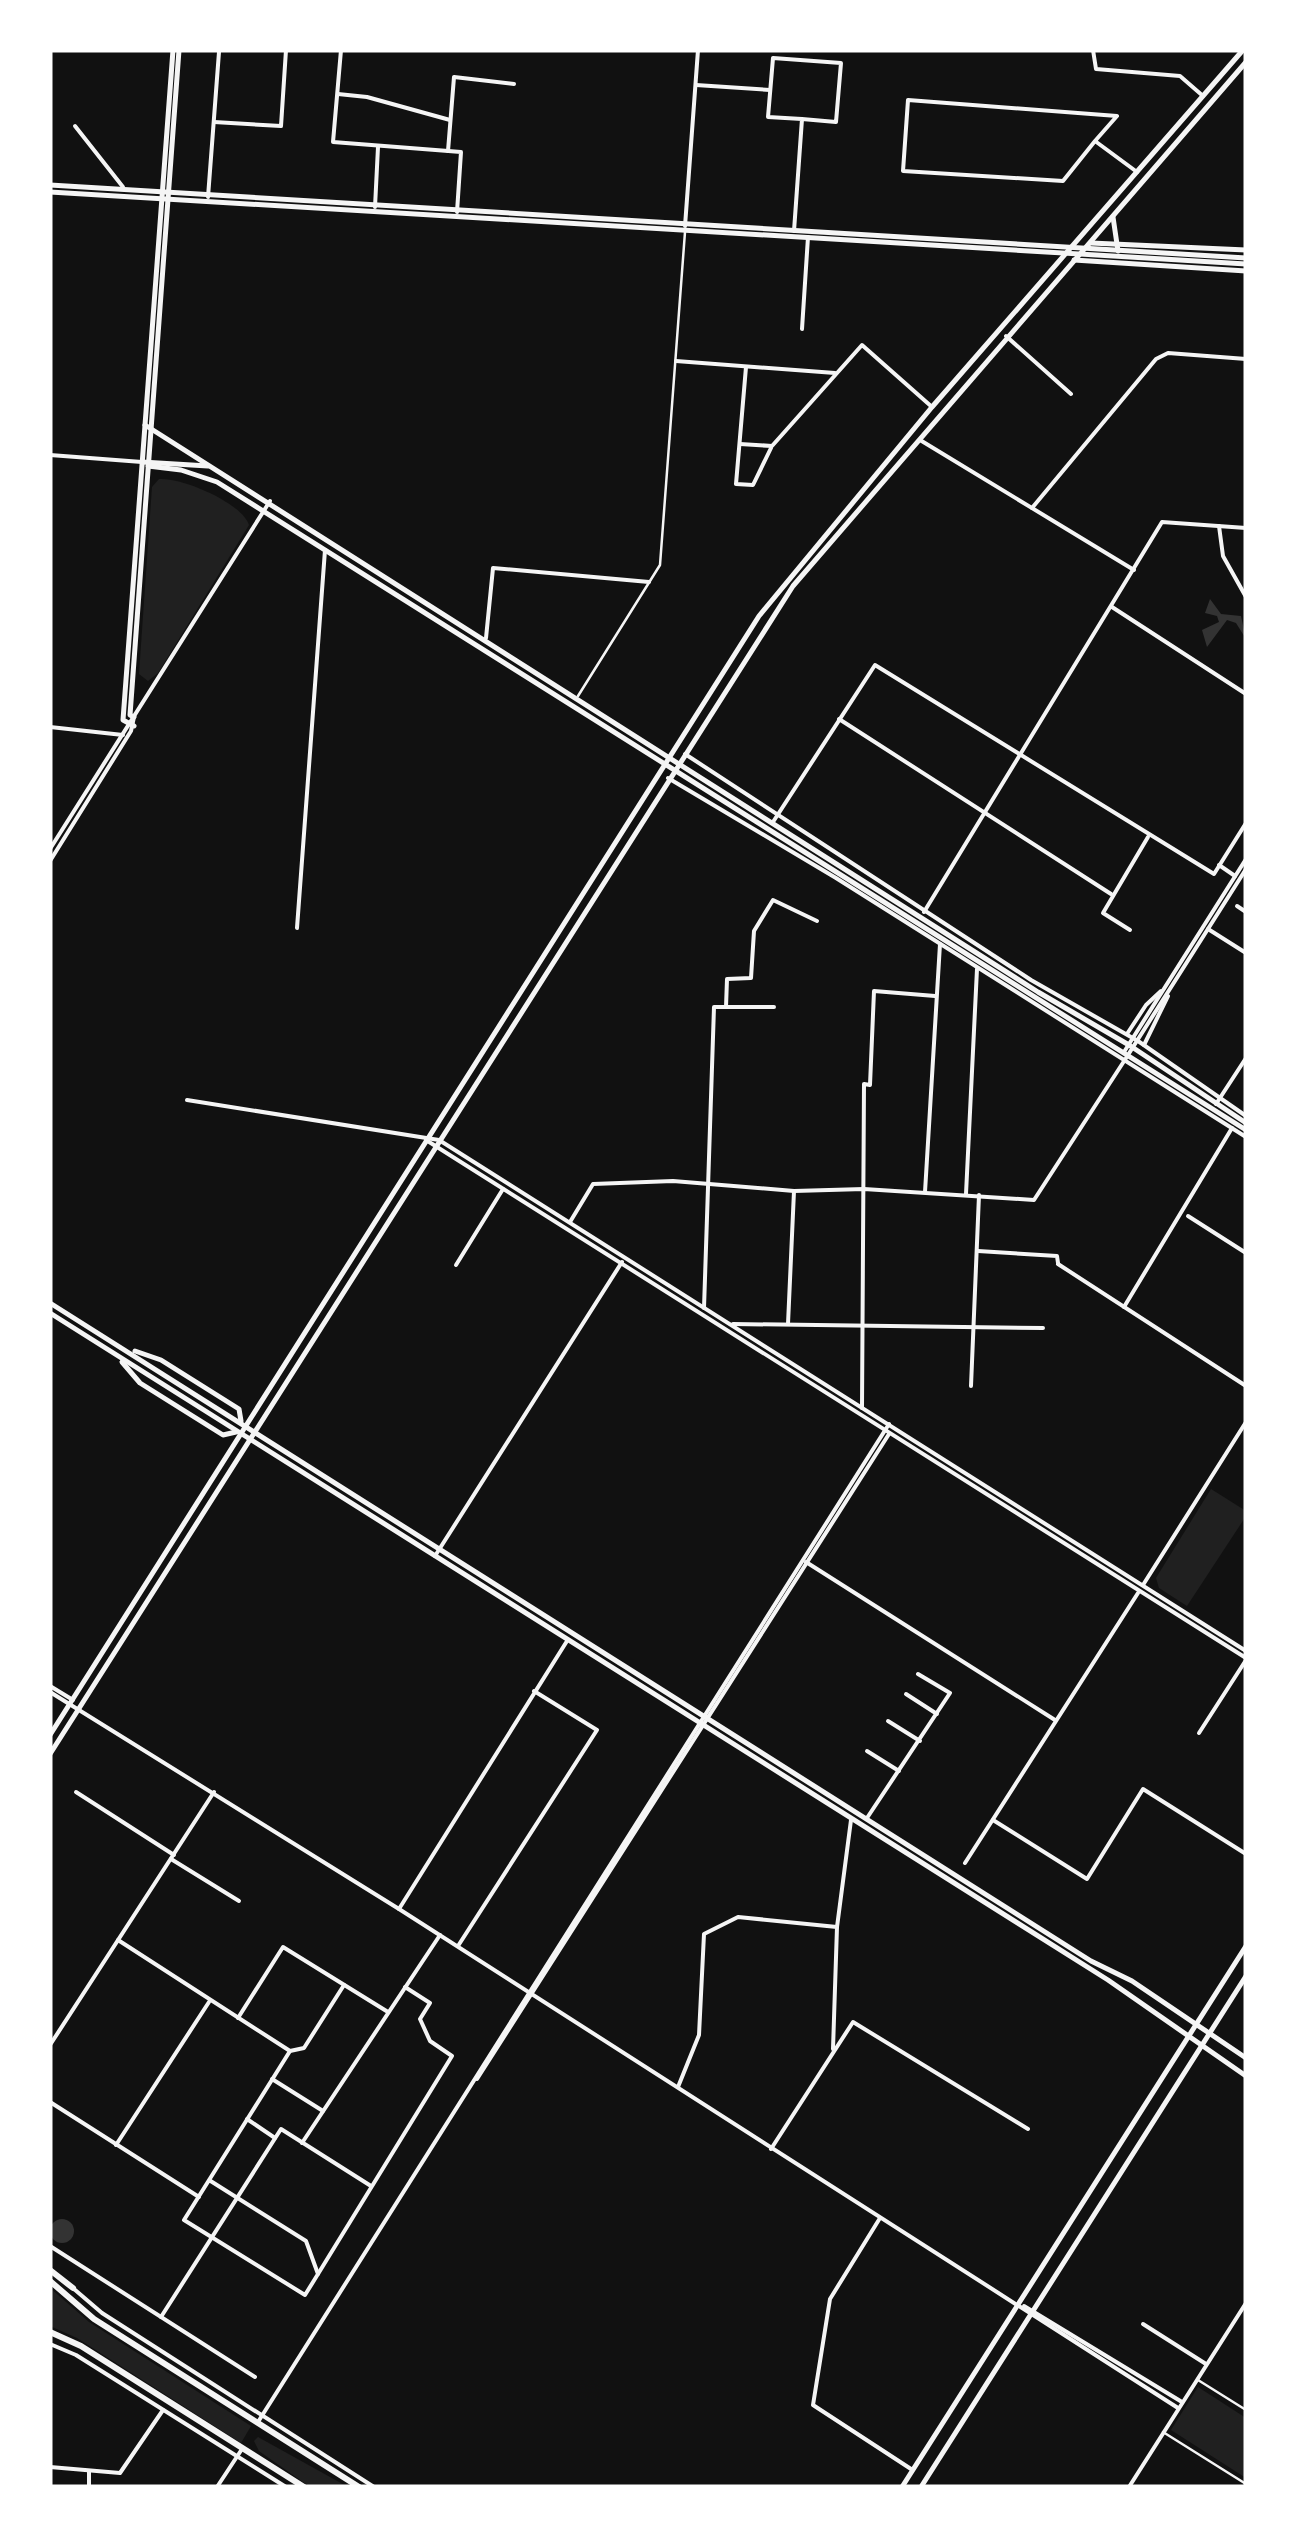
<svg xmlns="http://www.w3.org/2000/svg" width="1296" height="2537" font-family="Figtree,sans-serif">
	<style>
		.green { fill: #202020 }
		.water { fill: #333 }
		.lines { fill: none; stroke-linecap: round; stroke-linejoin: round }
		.pedestrian { stroke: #f5f5f5; stroke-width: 2.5 }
		.minor { stroke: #f5f5f5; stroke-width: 4 }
		.tertiary { stroke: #f5f5f5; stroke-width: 4 }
		.secondary { stroke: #f5f5f5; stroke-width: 5 }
		.primary { stroke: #f5f5f5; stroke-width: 5 }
		.trunk { stroke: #f5f5f5; stroke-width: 6 }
	</style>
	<rect width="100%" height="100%" fill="#111"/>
	<!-- green -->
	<g class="green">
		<path d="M159,479C182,477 242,503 249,525L158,673L148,681L139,674L152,487Z"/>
		<polygon points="1211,1489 1246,1511 1246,1516 1187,1606 1159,1588 1156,1578"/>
		<polygon points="50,2288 89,2322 251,2426 241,2443 77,2338 50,2326"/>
		<polygon points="1198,2387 1246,2418 1246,2478 1171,2430"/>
		<polygon points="258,2437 348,2487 310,2487 259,2451 254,2441"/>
	</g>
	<!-- water -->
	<g class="water">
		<polygon points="1210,599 1221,614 1241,616 1246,639 1236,623 1227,620 1207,647 1202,630 1219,622 1217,616 1205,613"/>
		<circle cx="62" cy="2231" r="12"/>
	</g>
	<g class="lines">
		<!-- pedestrian -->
		<g class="pedestrian">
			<polyline points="578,696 660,565 685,232"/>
			<polyline points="1198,2380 1246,2410"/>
			<polyline points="1163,2432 1246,2484"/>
		</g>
		<!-- minor -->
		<g class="minor">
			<polyline points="341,50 333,142 461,152 457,212"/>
			<polyline points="1093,50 1096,69 1180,76 1203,96"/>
			<polyline points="696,85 770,90"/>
			<polyline points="338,94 367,97 450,120"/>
			<polyline points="214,122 281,126 286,50"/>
			<polyline points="75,126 123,187"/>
			<polyline points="1095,141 1117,116 908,100 903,171 1063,181 1095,141 1137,172"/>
			<polyline points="448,151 454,77 514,84"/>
			<polyline points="208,197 219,52"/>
			<polyline points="375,207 378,147"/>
			<polyline points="794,231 802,119 836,122 841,63 773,58 768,117 802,119"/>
			<polyline points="802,329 808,237"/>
			<polyline points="1006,336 1071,394"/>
			<polyline points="676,361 835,373"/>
			<polyline points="746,367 736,484 753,485 771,448"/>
			<polyline points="920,440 1134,570"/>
			<polyline points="740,444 772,446 862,345 932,407"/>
			<polyline points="1032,508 1156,359 1168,353 1246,359"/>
			<polyline points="1219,526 1223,556 1246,597"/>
			<polyline points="1112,607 1246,694"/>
			<polyline points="486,638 493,568 649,582"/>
			<polyline points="839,719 1111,894"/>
			<polyline points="50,727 123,735"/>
			<polyline points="773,822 875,665 1214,874 1246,823"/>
			<polyline points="1219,865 1235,876"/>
			<polyline points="1237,906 1246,912"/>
			<polyline points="924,912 1162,522 1246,528"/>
			<polyline points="297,928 325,550"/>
			<polyline points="1208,929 1246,953"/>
			<polyline points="1130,930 1103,913 1148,837"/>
			<polyline points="726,1007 727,979 751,978 754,931 773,900 817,921"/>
			<polyline points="1216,1104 1246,1058"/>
			<polyline points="925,1192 940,944"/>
			<polyline points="966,1194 977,969"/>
			<polyline points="1188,1216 1246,1253"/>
			<polyline points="570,1222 593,1184 673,1181 794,1191 864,1189 1034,1200 1128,1055"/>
			<polyline points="978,1251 1057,1256 1058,1263"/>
			<polyline points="456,1265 503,1189"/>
			<polyline points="1124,1307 1232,1128"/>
			<polyline points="704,1308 714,1007 774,1007"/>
			<polyline points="733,1324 1043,1328"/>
			<polyline points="788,1324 794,1191"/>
			<polyline points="971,1386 979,1195"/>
			<polyline points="862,1408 864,1084 870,1085 874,991 935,996"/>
			<polyline points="806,1562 1055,1720"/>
			<polyline points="906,1694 937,1714"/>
			<polyline points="888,1721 920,1741"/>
			<polyline points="1199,1733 1246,1660"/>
			<polyline points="867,1751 899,1771"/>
			<polyline points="76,1792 174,1855"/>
			<polyline points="867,1818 950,1693 918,1674"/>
			<polyline points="993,1820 1087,1879 1143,1789 1246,1854"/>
			<polyline points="171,1859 239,1901"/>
			<polyline points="399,1909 567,1641"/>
			<polyline points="118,1940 290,2051"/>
			<polyline points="458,1946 597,1730 534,1691"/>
			<polyline points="238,2018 283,1947 388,2012"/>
			<polyline points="50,2045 214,1792"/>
			<polyline points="833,2049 837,1927 851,1820"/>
			<polyline points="272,2079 323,2111"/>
			<polyline points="678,2087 699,2035 704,1934 738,1917 837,1927"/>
			<polyline points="50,2102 199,2197"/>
			<polyline points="247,2119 275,2138"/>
			<polyline points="302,2143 440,1935"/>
			<polyline points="116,2145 209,2002"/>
			<polyline points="771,2149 853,2022 1028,2129"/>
			<polyline points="209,2180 306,2241 318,2274 305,2295 184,2220 290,2051 304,2048 344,1985"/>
			<polyline points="880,2218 830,2299 813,2405 911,2469"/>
			<polyline points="50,2246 255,2377"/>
			<polyline points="318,2274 452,2056 430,2041 420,2019 430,2003 405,1987"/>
			<polyline points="74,2289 102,2313 374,2487"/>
			<polyline points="161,2317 281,2129 371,2186"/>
			<polyline points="1143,2324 1206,2364"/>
			<polyline points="50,2344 76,2355 286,2487"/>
		</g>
		<!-- tertiary -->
		<g class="tertiary">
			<polyline points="685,226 698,50"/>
			<polyline points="50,455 142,462"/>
			<polyline points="685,754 1031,980 1138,1041 1246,1116"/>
			<polyline points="668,778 836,878 1246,1137"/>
			<polyline points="50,849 270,501"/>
			<polyline points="50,861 131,731 134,717"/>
			<polyline points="1127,1034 1146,1005 1161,991"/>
			<polyline points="1144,1045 1168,996"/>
			<polyline points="1124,1052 1246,859"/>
			<polyline points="1128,1055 1246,869"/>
			<polyline points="187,1100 439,1140 1246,1651"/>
			<polyline points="426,1140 1246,1658"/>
			<polyline points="1058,1264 1246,1386"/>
			<polyline points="435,1556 622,1262"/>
			<polyline points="1143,1585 1246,1422"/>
			<polyline points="50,1686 73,1700"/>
			<polyline points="50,1692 399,1909 1178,2408"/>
			<polyline points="965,1863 1138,1593"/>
			<polyline points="477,2079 889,1434"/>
			<polyline points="1024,2306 1182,2402"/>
			<polyline points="258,2422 889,1424"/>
			<polyline points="50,2467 120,2473 163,2410"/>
			<polyline points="89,2487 89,2472"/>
			<polyline points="217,2487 242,2449"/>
			<polyline points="1129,2487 1246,2303"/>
		</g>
		<!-- secondary -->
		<g class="secondary">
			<polyline points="50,185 1246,258"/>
			<polyline points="50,192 1246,264"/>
			<polyline points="1113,217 1118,251"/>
			<polyline points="1091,243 1246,250"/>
			<polyline points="1074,260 1246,271"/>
			<polyline points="145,425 1038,992 1129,1045 1246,1123"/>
			<polyline points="142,462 208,466"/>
			<polyline points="148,466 181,470 217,482 1246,1130"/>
			<polyline points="134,717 130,715 179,50"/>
			<polyline points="134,726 123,720 173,50"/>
			<polyline points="902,2487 1246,1946"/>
			<polyline points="921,2487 1246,1976"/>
		</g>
		<!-- primary -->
		<g class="primary">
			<polyline points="50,1303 1091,1961 1132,1981 1246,2058"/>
			<polyline points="50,1313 1108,1980 1246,2076"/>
			<polyline points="135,1351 161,1360 239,1409 241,1421"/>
			<polyline points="122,1362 140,1383 223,1435 236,1432"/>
			<polyline points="50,1735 759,616 932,407 1243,50"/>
			<polyline points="50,1754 793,586 1246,62"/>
		</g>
		<!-- trunk -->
		<g class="trunk">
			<polyline points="50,2270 73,2288"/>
			<polyline points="50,2281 94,2319 359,2487"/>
			<polyline points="50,2332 81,2346 304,2487"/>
		</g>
	</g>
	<!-- border -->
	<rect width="1296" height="2537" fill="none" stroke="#ffffff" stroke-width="105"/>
</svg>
